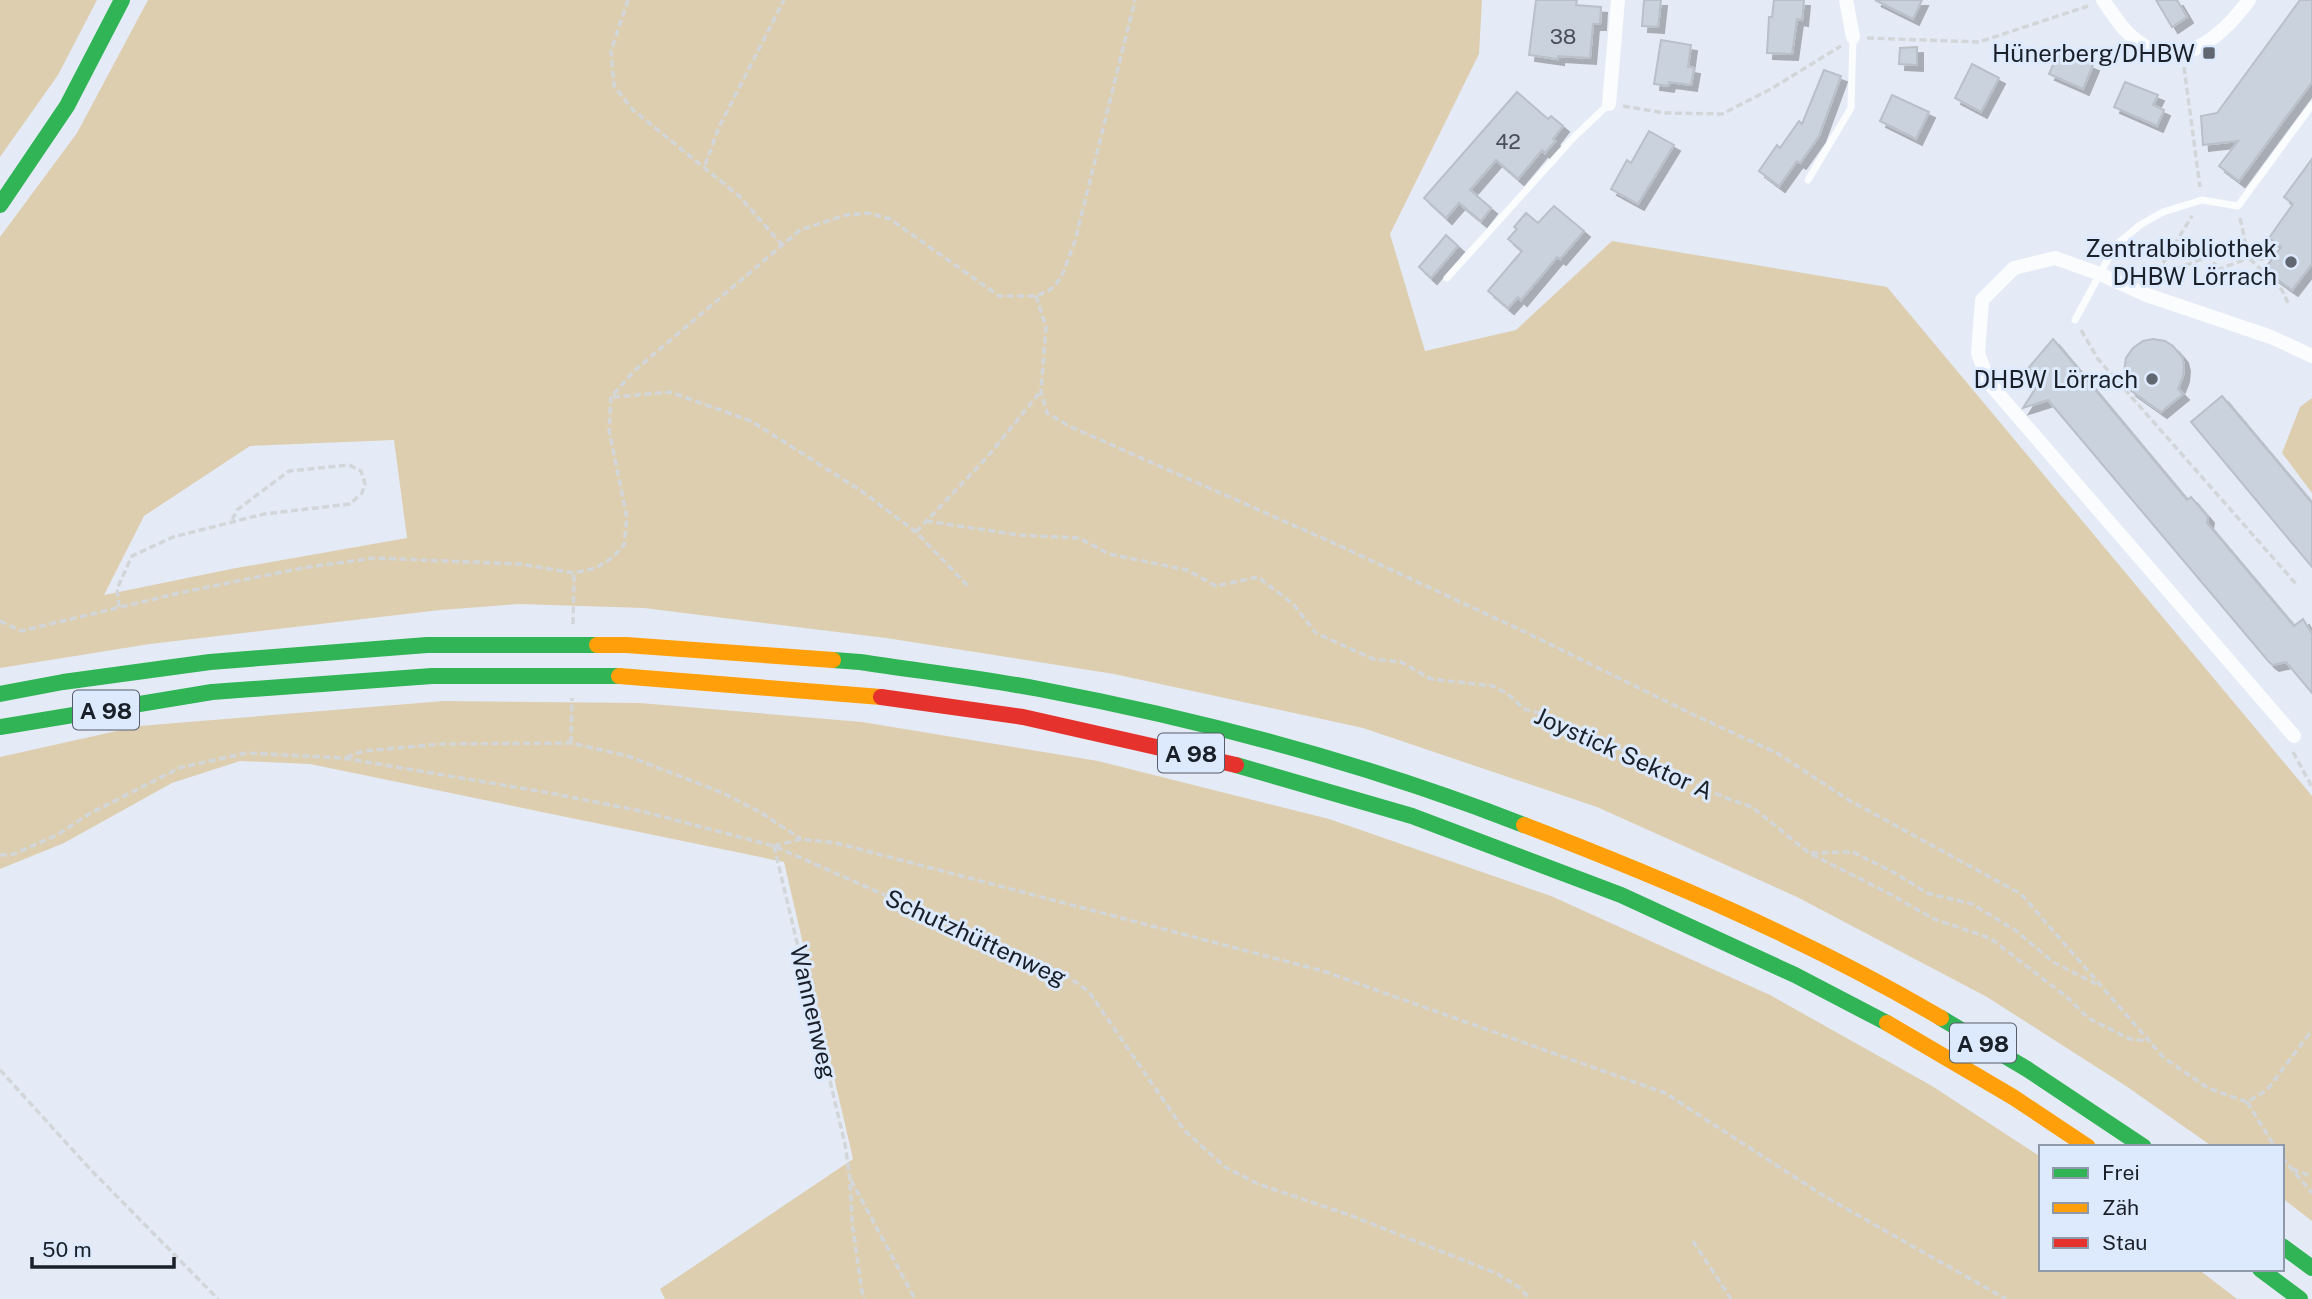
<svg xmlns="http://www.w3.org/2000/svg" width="2312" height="1299" font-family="'Public Sans',sans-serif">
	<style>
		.green { fill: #ddceb0; fill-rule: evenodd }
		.building { fill: #cad2dd; stroke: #bac0c9; stroke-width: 2; filter: url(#shadow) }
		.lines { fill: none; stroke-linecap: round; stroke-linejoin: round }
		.path { stroke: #d3d6d9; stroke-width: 3.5; stroke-dasharray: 7 3.5; stroke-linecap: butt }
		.lane { stroke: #fbfcfe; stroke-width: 7 }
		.street { stroke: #fbfcfe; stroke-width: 14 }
		.fast { stroke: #30b455; stroke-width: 16 }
		.slow { stroke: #ff9f0a; stroke-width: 16 }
		.jam { stroke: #e5322d; stroke-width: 16 }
		.poi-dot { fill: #616771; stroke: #ddeafe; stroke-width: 2.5 }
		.labels { text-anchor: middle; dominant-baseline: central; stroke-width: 6; stroke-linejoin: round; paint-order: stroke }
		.number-label { font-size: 21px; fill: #4a505a }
		.shield { fill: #ddeafe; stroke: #545d69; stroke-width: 2 }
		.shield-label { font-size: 23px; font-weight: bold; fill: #1a2029 }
		.poi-label { font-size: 24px; fill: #1a2029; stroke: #ddeafe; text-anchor: end }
		.street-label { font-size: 24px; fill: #1a2029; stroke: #ddeafe }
	</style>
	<defs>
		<filter id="shadow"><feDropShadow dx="6" dy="6" stdDeviation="0" flood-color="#0004"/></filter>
	</defs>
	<rect width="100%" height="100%" fill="#e5ebf6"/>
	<!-- green -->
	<g class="green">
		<polygon points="0,0 97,0 58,75 0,157"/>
		<path d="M148,0H1482L1479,54L1390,234L1425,351L1516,330L1612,241L1887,287L2312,796V1221L2282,1198V1147H2213L2126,1086L1987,997L1797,897L1597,807L1363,728L1114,674L886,638L644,608L519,604L440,610L150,644L0,668V237L77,133ZM394,440L407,538L231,569L104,595L144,516L250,446Z"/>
		<polygon points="2312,398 2312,493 2282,453 2300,407"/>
		<polygon points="444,701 640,703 862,722 1098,761 1329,819 1551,896 1770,995 1932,1086 2041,1157 2041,1269 2198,1269 2237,1299 665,1299 660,1289 853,1159 784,862 310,764 240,761 172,783 64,843 0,869 0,757 139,726"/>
	</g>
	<!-- building -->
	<g class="building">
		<polygon points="1536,0 1577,0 1576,5 1601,7 1600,24 1593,24 1590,58 1558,56 1558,59 1529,55"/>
		<polygon points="1644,0 1661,0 1658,27 1642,26"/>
		<polygon points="1774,0 1804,0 1802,20 1797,19 1792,54 1767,53 1769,17 1772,17"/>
		<polygon points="1875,0 1922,0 1913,19"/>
		<polygon points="2156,0 2177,0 2187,17 2172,27"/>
		<polygon points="2300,0 2312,0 2312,82 2239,181 2219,166 2238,141 2203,145 2201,116 2217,113"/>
		<polygon points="1661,40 1691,45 1688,67 1694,68 1691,85 1669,82 1668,86 1654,84"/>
		<polygon points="1917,47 1917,65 1899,64 1900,48"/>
		<polygon points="2059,51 2093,65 2083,89 2049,74"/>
		<polygon points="1972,64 1999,78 1981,112 1955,98"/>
		<polygon points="1824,70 1841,76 1819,136 1800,163 1797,161 1779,186 1759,171 1777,145 1780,148 1799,121 1802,124"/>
		<polygon points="2125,82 2158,95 2153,105 2164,110 2157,126 2114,107"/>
		<polygon points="1517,92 1548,119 1551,116 1563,126 1553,139 1555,141 1545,153 1542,150 1518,179 1496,160 1470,190 1491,208 1481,221 1459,203 1446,218 1424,198"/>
		<polygon points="1892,95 1929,112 1916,139 1880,121"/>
		<polygon points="1649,131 1674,145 1638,204 1611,189 1627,160 1631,163"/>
		<polygon points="2312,159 2312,264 2292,290 2264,270 2281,247 2269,238 2293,204 2284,197"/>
		<polygon points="1554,206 1584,231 1560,259 1557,257 1521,300 1518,297 1508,308 1488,291 1522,251 1508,239 1517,229 1514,227 1526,213 1538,223"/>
		<polygon points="1446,235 1458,246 1431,278 1419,267"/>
		<polygon points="2053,339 2187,500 2191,497 2208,517 2207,523 2294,626 2303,619 2312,634 2312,693 2286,662 2273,665 2269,662 2048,400 2023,408 2037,386 2025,372"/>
		<polygon points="2153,339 2165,341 2173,346 2182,357 2184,365 2183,376 2178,389 2183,394 2161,412 2130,390 2124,371 2126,358 2133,348 2143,341"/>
		<polygon points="2222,396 2312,503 2312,567 2191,422"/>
	</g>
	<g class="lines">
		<!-- path -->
		<g class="path">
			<polyline points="628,0 611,51 614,86 632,109 739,196 783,246"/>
			<polyline points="1867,38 1979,42 2088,6"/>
			<polyline points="2184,67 2200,187"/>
			<polyline points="1623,106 1665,113 1722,114 1771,89 1841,46"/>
			<polyline points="705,165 719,127 784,0"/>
			<polyline points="2240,218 2249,258 2282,290 2288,303"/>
			<polyline points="2156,277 2222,251 2209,273 2249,258 2264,259"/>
			<polyline points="2152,281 2192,216"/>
			<polyline points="1036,296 1046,327 1041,391 1047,413 1069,426 1338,545 1525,632 1694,715 1777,753 1847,799 2021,894 2164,1058 2208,1088 2247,1102 2267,1090 2312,1030"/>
			<polyline points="2081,330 2098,359 2297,585"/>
			<polyline points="613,397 670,392 751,421 860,490 916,532 969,587"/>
			<polyline points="926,521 1019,535 1079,538 1109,554 1187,570 1216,586 1258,577 1293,604 1316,633 1373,659 1401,662 1431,679 1493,686 1508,694 1524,709 1551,716 1663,770 1726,798 1752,807 1809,853 1890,894 1934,919 1990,938 2068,998 2088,1018 2130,1039 2147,1041"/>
			<polyline points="916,532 988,456 1041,391"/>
			<polyline points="119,607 117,589 132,556 173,537 264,514 350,504 362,493 365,484 361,471 349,465 289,471 237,510 231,522"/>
			<polyline points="0,621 21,631 179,593 302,568 374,558 520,564 574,573 596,568 613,557 624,545 627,518 609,430 611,397 634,371 800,230 846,215 868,213 890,219 999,296 1036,296 1050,290 1061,278 1075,241 1135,0"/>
			<polyline points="573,624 574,573"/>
			<polyline points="571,743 572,698"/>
			<polyline points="2293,752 2312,787"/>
			<polyline points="346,757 364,751 441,744 571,743 628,756 723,793 760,812 801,839"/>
			<polyline points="774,846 801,839 836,843 1323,971 1665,1093 1824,1196 2006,1299"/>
			<polyline points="774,846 845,1144 850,1179 852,1222 863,1299"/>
			<polyline points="1811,853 1853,852 1893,872 1927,893 1972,904 2015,930 2053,962 2096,984"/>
			<polyline points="0,855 14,854 57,835 89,814 179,768 246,753 343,758 550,793 641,811 774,846 1066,975 1089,992 1184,1130 1225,1167 1258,1184 1352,1216 1498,1274 1520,1288 1530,1299"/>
			<polyline points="0,1070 91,1170 218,1299"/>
			<polyline points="2247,1102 2275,1147"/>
			<polyline points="2282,1157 2312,1193"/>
			<polyline points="2292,1169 2312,1176"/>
			<polyline points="851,1180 915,1299"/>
			<polyline points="1693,1241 1731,1299"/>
		</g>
		<!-- lane -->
		<g class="lane">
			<polyline points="1808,180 1851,108 1853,37"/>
			<polyline points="1447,278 1575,136 1609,104"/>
			<polyline points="2075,320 2115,246 2140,225 2163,212 2202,200 2238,206 2312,105"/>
		</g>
		<!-- street -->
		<g class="street">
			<polyline points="1846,0 1853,37"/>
			<path d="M2103,0C2111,11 2119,25 2129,34C2175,78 2219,40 2249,0"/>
			<polyline points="1609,104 1618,0"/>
			<polyline points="2294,736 1989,383 1978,353 1982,300 2014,268 2055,258 2100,274 2144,294 2271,337 2312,356"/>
		</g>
		<!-- fast -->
		<g class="fast">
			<polyline points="0,205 67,106 122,0"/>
			<path d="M833,660L860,662C919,671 980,678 1039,689C1203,720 1368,764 1524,825"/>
			<polyline points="0,694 63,682 210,662 427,645 597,645"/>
			<polyline points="0,727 212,692 432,676 619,676"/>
			<polyline points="1236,765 1412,816 1621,895 1795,975 1887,1023"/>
			<polyline points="1941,1018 2027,1069 2144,1147"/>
			<polyline points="2282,1246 2312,1268"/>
			<polyline points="2260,1269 2300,1299"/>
		</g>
		<!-- slow -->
		<g class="slow">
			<polyline points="597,645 626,645 833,660"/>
			<polyline points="619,676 881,697"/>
			<path d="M1524,825C1667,880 1809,940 1941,1018"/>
			<polyline points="1887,1023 2013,1097 2088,1147"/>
		</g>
		<!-- jam -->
		<polyline class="jam" points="881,697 1023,717 1236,765"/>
	</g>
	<!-- markers -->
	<g class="poi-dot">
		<rect x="2202" y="46" width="14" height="14" rx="3.5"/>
		<circle cx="2291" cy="262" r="7"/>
		<circle cx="2152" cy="379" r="7"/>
	</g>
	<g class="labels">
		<!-- number labels -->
		<g class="number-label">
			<text x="1563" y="36">38</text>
			<text x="1508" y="141">42</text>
		</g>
		<!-- shield labels -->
		<g class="shield">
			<rect x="73" y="690.5" width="66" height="39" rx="5"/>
			<rect x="1158" y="733.5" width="66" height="39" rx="5"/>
			<rect x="1950" y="1023.5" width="66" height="39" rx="5"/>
		</g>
		<g class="shield-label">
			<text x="106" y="710">A 98</text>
			<text x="1191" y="753">A 98</text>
			<text x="1983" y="1043">A 98</text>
		</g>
		<!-- poi labels -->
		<g class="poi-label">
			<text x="2195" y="53">Hünerberg/DHBW</text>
			<text x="2277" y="248">Zentralbibliothek<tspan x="2277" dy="28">DHBW Lörrach</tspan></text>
			<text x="2138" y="379">DHBW Lörrach</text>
		</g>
		<!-- street labels -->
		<g class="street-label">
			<text transform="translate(1624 753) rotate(24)">Joystick Sektor A</text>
			<text transform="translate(976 937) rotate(25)">Schutzhüttenweg</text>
			<text transform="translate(814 1012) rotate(77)">Wannenweg</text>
		</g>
	</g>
	<!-- legend -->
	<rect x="2039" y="1145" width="245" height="126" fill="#ddeafe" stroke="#8f99a9" stroke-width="2"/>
	<rect x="2053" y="1168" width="35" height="10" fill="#30b455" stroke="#8f99a9" stroke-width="2"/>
	<text x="2102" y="1180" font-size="21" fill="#1a2029">Frei</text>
	<rect x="2053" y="1203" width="35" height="10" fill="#ff9f0a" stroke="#8f99a9" stroke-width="2"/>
	<text x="2102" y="1215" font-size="21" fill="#1a2029">Zäh</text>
	<rect x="2053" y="1238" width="35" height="10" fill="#e5322d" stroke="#8f99a9" stroke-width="2"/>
	<text x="2102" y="1250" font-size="21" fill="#1a2029">Stau</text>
	<!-- scale -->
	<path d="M32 1257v10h142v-10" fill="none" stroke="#1a2029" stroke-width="3.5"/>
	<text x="42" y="1257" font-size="21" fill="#1a2029" stroke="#ddeafe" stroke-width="5" paint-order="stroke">50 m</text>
</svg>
